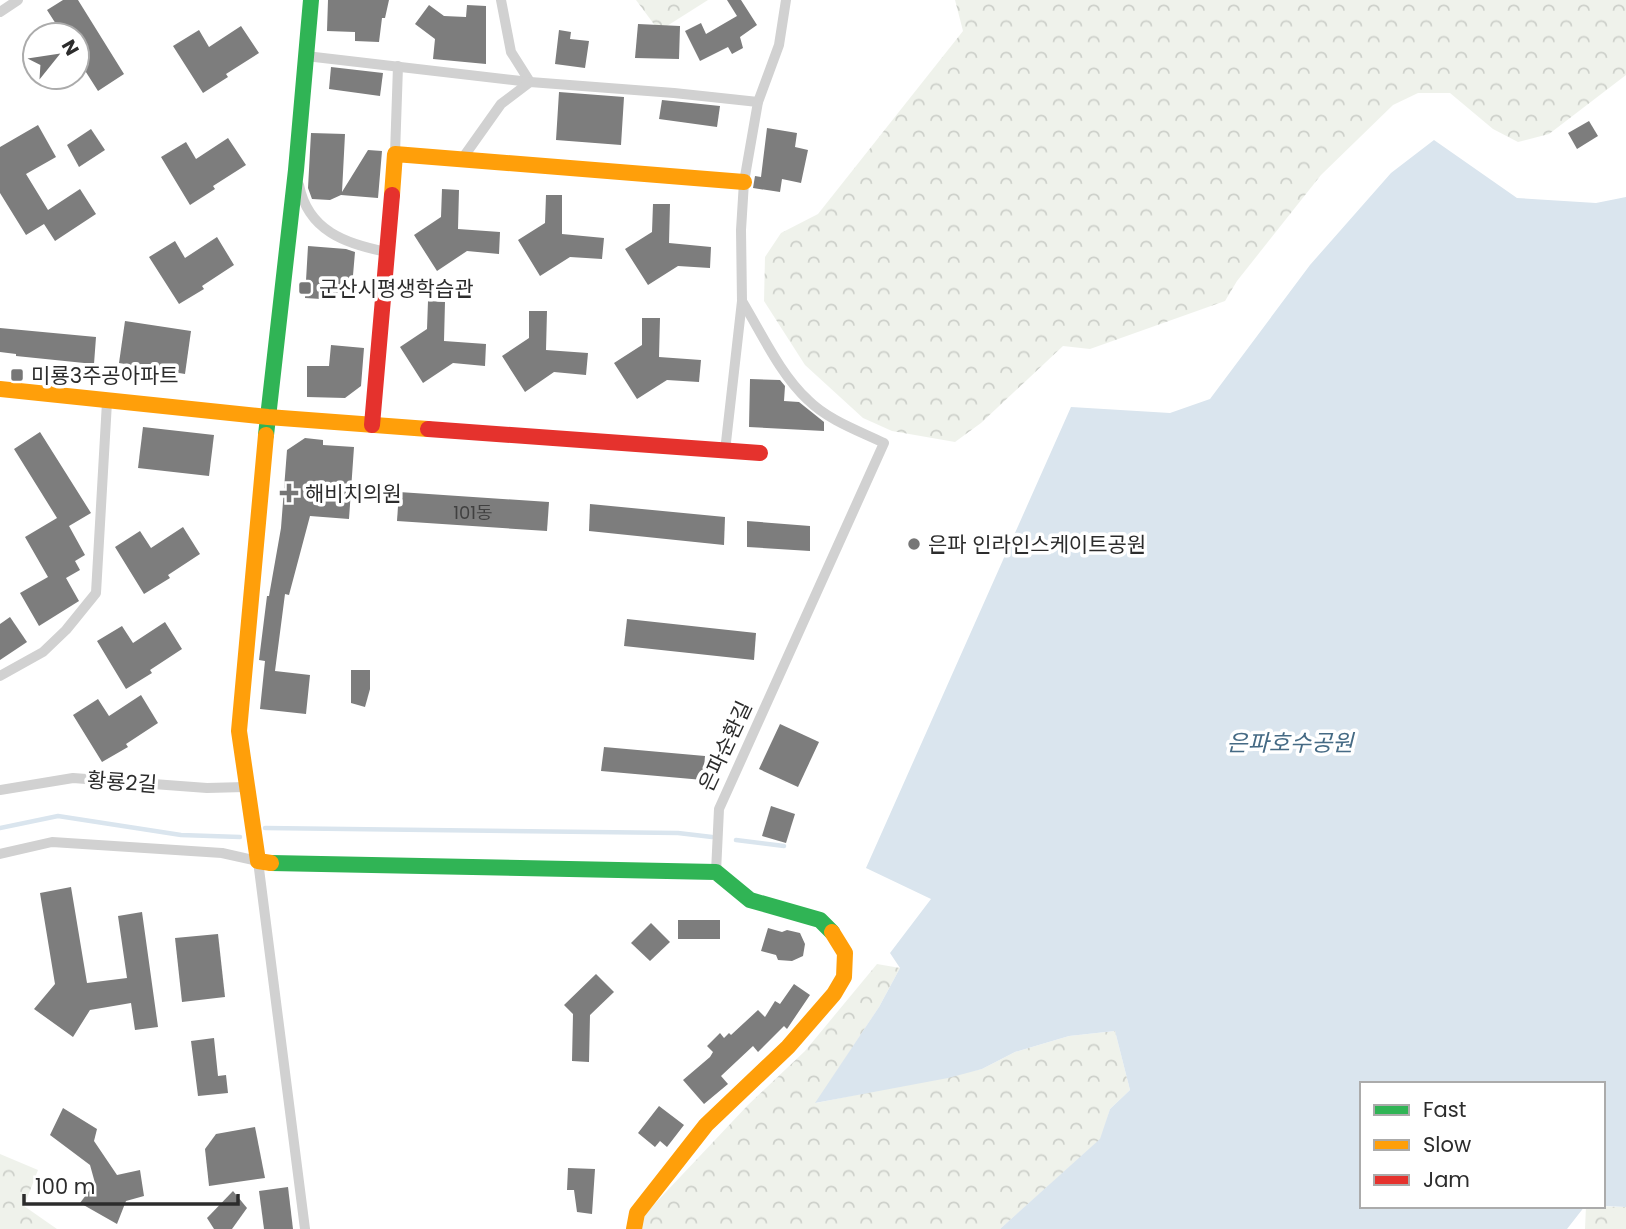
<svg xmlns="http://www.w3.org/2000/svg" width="1626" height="1229" font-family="Poppins,'Noto Sans KR',sans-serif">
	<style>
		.forest { fill: url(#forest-crowns) }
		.water { fill: #dae5ee }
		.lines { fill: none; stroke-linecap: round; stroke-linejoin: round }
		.stream { stroke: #dae5ee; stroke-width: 4.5 }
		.building { fill: #7d7d7d }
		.street { stroke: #d1d1d1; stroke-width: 10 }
		.fast { stroke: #30b455; stroke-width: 16 }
		.slow { stroke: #ff9f0a; stroke-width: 16 }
		.jam { stroke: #e5322d; stroke-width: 16 }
		.poi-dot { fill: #767676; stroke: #fff; stroke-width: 2.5 }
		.labels { text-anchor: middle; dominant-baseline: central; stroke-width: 7; stroke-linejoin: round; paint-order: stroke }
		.number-label { font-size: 18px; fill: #404040 }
		.poi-label { font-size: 21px; fill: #2c2c2c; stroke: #fff; text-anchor: start }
		.street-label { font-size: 21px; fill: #2c2c2c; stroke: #fff }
		.water-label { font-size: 23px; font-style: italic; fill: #456a84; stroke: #fff }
	</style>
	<defs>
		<pattern id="forest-crowns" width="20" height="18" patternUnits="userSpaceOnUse" patternTransform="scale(1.75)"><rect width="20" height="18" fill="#eff2eb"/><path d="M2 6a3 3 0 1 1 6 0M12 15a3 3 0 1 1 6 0" fill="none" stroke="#cdd0ca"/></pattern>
	</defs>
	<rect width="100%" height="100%" fill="#fff"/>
	<!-- forest -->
	<g class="forest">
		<polygon points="636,0 708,0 659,31"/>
		<polygon points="955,0 1626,0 1626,75 1549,134 1518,142 1493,129 1450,93 1418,93 1393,105 1321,175 1237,281 1225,301 1090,349 1063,346 981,423 955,442 892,431 863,418 805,365 764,301 765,257 781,233 818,214 963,31"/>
		<polygon points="877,964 900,968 879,1007 816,1103 982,1069 1015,1052 1069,1036 1115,1031 1130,1090 1110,1109 1101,1139 1000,1229 631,1229 748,1105 805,1051"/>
		<polygon points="0,1154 38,1170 24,1206 57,1229 0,1229"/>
		<polygon points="1586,1206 1626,1207 1626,1229 1585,1229"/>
	</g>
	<!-- water -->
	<polygon class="water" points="1434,140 1517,198 1596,203 1626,197 1626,1207 1603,1206 1603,1084 1362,1084 1362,1206 1585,1206 1567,1229 1000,1229 1100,1139 1110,1109 1130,1090 1115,1031 1069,1036 1015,1052 982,1069 948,1078 815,1103 879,1007 900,968 890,953 931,899 866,868 1071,407 1170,413 1210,399 1310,265 1391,173"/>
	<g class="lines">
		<!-- stream -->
		<g class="stream">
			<polyline points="0,828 58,816 181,835 240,837"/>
			<polyline points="265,828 678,833 712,837"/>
			<polyline points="736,840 784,846"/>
		</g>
	</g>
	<!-- building -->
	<g class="building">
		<polygon points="63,0 78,0 124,74 98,91 77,58 77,35 63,35 47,10"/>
		<polygon points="328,0 389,0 385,18 382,18 379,42 355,41 355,32 327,31"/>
		<polygon points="727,0 741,0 757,25 740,37 743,48 732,54 728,47 700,61 685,31 701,23 706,34 737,16"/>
		<polygon points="429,5 444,16 466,17 467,5 486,6 486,64 433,59 435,39 415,24"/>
		<polygon points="638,24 680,26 679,59 635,58"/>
		<polygon points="241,26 259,53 226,74 228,77 203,93 173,46 199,30 209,47"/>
		<polygon points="559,30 571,32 570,39 589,41 585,68 555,64"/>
		<polygon points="331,67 383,73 380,96 329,89"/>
		<polygon points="559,92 624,97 621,145 556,140"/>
		<polygon points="662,100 720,106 717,127 659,119"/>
		<polygon points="1589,121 1598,136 1577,149 1568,133"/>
		<polygon points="38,125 56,157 26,174 48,210 80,189 96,214 55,241 44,224 26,235 0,193 0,147"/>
		<polygon points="767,128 797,133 795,147 808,150 801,183 782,179 780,192 753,188 755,176 761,177"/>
		<polygon points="91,129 105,150 79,167 67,145"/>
		<polygon points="311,133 345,134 342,192 368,150 382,151 378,198 341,195 330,200 312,199 308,188"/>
		<polygon points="228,138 246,165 213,186 215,189 190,205 161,157 186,142 196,159"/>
		<polygon points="442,189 459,190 458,229 500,232 499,254 467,251 437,271 414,235 441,217"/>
		<polygon points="546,195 562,195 562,234 604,238 602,259 570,257 540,276 518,240 545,223"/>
		<polygon points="653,204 670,204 669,243 711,247 710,268 678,266 648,285 625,249 652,232"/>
		<polygon points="217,237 234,265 202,286 204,289 179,304 149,257 175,241 185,258"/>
		<polygon points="308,246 346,249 355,252 352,287 338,286 337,300 305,298"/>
		<polygon points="428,301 445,302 444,341 486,344 485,366 453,363 423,383 400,347 427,329"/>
		<polygon points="529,311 547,311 546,350 588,353 586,375 554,372 525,392 502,356 529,338"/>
		<polygon points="642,318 660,318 659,357 701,360 699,382 667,380 637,399 614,363 642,345"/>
		<polygon points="125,321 191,331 185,374 119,363"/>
		<polygon points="0,328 96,337 94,364 16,356 16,354 0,352"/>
		<polygon points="331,345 364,348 361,386 345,398 307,397 307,366 329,366"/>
		<polygon points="750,379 780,380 785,386 784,401 799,402 824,422 824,431 749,427"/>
		<polygon points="143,427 214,435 209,476 138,468"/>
		<polygon points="40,432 91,513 69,526 85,555 75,561 80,570 66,578 79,601 39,626 20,593 48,577 25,537 57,518 14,449"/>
		<polygon points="305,438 323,440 323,445 354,447 349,519 310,516 289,595 285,594 275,671 310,675 306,714 260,709 265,661 259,660 267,596 269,596 281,528 287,450"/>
		<polygon points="399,492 549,502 547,531 397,521"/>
		<polygon points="590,504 725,517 724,545 589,531"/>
		<polygon points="747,521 810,526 810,551 747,547"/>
		<polygon points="183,527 200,554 168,575 170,578 144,594 115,547 140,531 151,548"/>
		<polygon points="10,617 27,642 0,660 0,624"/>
		<polygon points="627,619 756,633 754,660 624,646"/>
		<polygon points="165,622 182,649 150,670 152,673 126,689 97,641 122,626 133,643"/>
		<polygon points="351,670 370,670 370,689 365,707 351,703"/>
		<polygon points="141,695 158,723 126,744 128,747 102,762 73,715 98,699 109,716"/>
		<polygon points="780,724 819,742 798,787 759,769"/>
		<polygon points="604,747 705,756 703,780 601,771"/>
		<polygon points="771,806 795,814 786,843 762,836"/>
		<polygon points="71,887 87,983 127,978 118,916 142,912 158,1027 135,1030 131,1003 90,1010 73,1037 34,1009 55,984 40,893"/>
		<rect x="678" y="920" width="42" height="19"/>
		<polygon points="651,923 670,942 650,961 631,943"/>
		<polygon points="768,928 782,932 787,930 800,933 805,944 803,956 792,961 778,960 776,955 761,951"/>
		<polygon points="218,934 225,997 182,1002 175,938"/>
		<polygon points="596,974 614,992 590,1015 589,1062 572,1061 573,1014 564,1005"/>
		<polygon points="794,984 810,995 787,1029 784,1026 758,1052 753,1046 721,1076 728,1084 704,1104 683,1080 710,1057 713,1052 707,1046 720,1033 724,1038 729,1033 731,1035 758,1010 765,1017 775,1001 780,1004"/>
		<polygon points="214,1038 218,1076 226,1075 228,1093 198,1096 191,1041"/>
		<polygon points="659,1106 684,1125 667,1147 660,1141 655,1147 638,1133"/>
		<polygon points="63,1108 97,1129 94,1141 117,1175 140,1170 144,1196 126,1201 117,1224 80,1203 95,1183 90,1165 50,1135"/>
		<polygon points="255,1127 265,1178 209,1186 205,1149 216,1134"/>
		<polygon points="568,1168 595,1169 592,1214 577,1212 574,1190 567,1190"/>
		<polygon points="288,1187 293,1229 264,1229 259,1191"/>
		<polygon points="233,1191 247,1208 232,1229 214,1229 207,1218"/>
	</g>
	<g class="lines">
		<!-- street -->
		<g class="street">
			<polyline points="501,0 511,52 530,82"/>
			<polyline points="0,12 18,0"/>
			<polyline points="306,56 530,82"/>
			<polyline points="395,154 398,66"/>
			<polyline points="462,159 501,104 530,82 674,93 758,102"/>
			<path d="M299,185C308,231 346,244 387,252"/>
			<polyline points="725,451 742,301 741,230 744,182 758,102 779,45 786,0"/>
			<polyline points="0,676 43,652 66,630 96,593 107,402"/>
			<polyline points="0,790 73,778 207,788 245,787"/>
			<polyline points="0,854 52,842 222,853 258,861 305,1229"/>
			<path d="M716,872L719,809L884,443C859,431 828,420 808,400C780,374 762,334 742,301"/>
		</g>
		<!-- fast -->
		<g class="fast">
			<polyline points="266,435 296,170 311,0"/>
			<polyline points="271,863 716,872 750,900 820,920 832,932"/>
		</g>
		<!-- slow -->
		<g class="slow">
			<polyline points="392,195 395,154 744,182"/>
			<polyline points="0,389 268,417 428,429"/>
			<polyline points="266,435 239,731 258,861 271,863"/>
			<polyline points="634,1229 637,1213 706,1125 788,1047 834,994 844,977 845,953 832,932"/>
		</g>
		<!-- jam -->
		<g class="jam">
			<polyline points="372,425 392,195"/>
			<polyline points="428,429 760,453"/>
		</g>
	</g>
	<!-- markers -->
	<g class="poi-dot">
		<rect x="298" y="281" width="14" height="14" rx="3.5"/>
		<rect x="10" y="368" width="14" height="14" rx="3.5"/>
		<path d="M285.5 482.5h7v7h7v7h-7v7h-7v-7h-7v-7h7z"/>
		<circle cx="914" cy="544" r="7"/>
	</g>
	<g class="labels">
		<!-- number labels -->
		<g class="number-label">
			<text x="473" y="512">101동</text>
		</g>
		<!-- poi labels -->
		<g class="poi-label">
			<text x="319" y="288">군산시평생학습관</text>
			<text x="31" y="375">미룡3주공아파트</text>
			<text x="305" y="493">해비치의원</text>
			<text x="928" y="544">은파 인라인스케이트공원</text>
		</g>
		<!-- street labels -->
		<g class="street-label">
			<text transform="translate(725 746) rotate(-65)">은파순환길</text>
			<text transform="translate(122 782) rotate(4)">황룡2길</text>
		</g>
		<!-- water labels -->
		<g class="water-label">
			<text x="1290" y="743">은파호수공원</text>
		</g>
	</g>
	<!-- legend -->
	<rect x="1360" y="1082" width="245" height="126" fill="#ffffff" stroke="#ababab" stroke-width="2"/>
	<rect x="1374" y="1105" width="35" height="10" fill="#30b455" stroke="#ababab" stroke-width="2"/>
	<text x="1423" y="1117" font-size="21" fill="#2c2c2c">Fast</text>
	<rect x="1374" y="1140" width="35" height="10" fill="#ff9f0a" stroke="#ababab" stroke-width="2"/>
	<text x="1423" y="1152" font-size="21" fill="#2c2c2c">Slow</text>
	<rect x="1374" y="1175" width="35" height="10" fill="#e5322d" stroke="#ababab" stroke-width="2"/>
	<text x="1423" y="1187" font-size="21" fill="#2c2c2c">Jam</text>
	<!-- north arrow -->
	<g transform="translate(56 56) rotate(60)"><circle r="33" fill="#ffffff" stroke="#ababab" stroke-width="2"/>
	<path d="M0-5L12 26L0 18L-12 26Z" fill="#767676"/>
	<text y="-10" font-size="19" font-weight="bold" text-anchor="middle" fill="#2c2c2c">N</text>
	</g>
	<!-- scale -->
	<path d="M24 1194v10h214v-10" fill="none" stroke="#2c2c2c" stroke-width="3.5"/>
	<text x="35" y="1194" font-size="21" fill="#2c2c2c" stroke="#ffffff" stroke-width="5" paint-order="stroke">100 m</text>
</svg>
